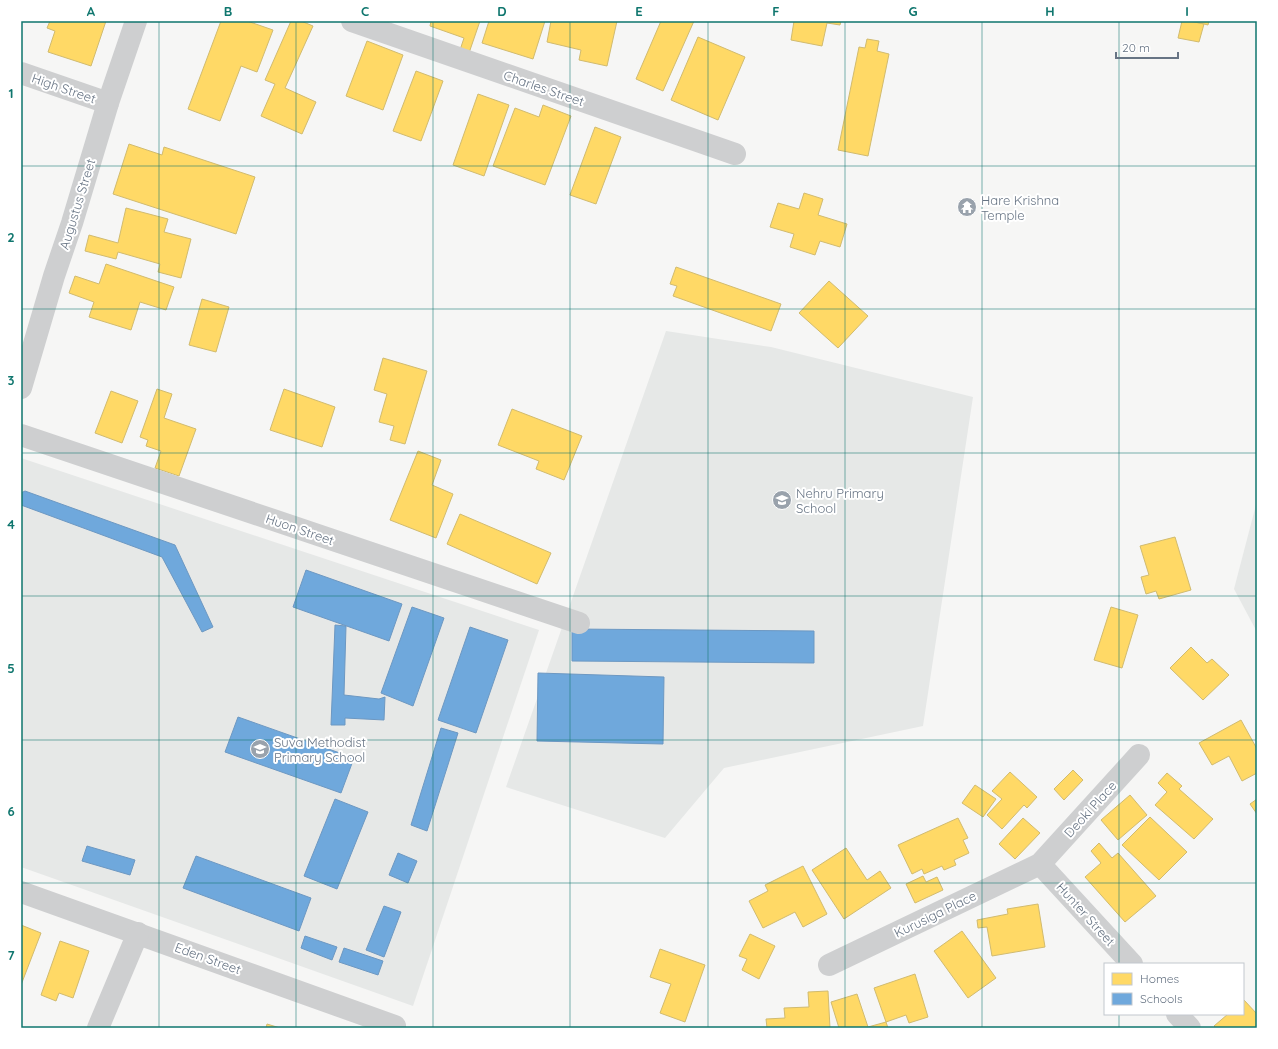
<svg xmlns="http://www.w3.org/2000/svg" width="1278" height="1049" font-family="Quicksand,sans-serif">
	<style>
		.built { fill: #e6e8e7 }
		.homes { fill: #ffd966; stroke: #d1bb6f }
		.schools { fill: #6fa8dc; stroke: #6d98c2 }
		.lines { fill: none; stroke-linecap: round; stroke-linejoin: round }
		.minor { stroke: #cecfd0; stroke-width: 22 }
		.grid { fill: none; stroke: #0f766e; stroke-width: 1; stroke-opacity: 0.55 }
		.labels { text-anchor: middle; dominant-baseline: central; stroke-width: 4; stroke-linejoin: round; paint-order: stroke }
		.street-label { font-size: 13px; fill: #677484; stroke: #fff }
		.poi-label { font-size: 13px; fill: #677484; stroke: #fff; text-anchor: start }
		.neatline { fill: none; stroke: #0f766e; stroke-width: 1.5 }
		.grid-label { font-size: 13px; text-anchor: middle; font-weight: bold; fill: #0f766e }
	</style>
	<rect width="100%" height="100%" fill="#f6f6f5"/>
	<!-- built -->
	<g class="built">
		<polygon points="666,331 771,347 973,397 923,726 724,768 665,838 506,787"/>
		<polygon points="21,458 539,630 413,1006 21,867"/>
		<polygon points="1257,501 1257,632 1234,589"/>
	</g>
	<!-- homes -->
	<g class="homes">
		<polygon points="50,21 106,21 91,66 48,52 55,31 47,28"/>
		<polygon points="221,21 247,21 273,30 257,72 241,66 220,121 188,109"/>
		<polygon points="291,21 301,21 313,26 285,88 316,102 302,134 261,116 275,84 265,80"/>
		<polygon points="431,21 480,21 469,53 460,50 464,38 430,26"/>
		<polygon points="489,21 545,21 533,59 482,43"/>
		<polygon points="551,21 617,21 607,66 579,60 581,50 547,42"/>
		<polygon points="661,21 694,21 663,91 636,79"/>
		<polygon points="794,21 841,21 840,25 827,23 822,46 791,40"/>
		<polygon points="1182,21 1189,21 1204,24 1199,42 1178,38"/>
		<polygon points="1192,21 1209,21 1208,25"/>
		<polygon points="698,37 745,57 718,120 671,100"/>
		<polygon points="867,39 879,41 877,51 889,54 868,156 838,150 859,47 865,48"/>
		<polygon points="367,41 403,55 383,110 346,96"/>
		<polygon points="416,71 443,81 421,141 393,131"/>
		<polygon points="478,94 509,105 484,176 453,165"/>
		<polygon points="543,105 571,116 545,185 493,166 515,108 539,117"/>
		<polygon points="595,127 621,137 596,204 570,195"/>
		<polygon points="129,144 162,155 164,147 255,177 236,234 113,194"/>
		<polygon points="804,193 823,199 818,215 847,224 840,247 820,241 815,255 790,247 794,234 770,227 778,203 799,209"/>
		<polygon points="126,208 168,219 164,232 191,239 181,278 158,272 160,264 118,252 116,259 85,251 89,235 118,243"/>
		<polygon points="106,264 174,287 166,310 140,302 131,330 89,317 94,302 69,293 75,276 99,284"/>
		<polygon points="676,267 781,304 771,331 673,296 677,286 670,284"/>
		<polygon points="829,281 868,316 838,348 799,313"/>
		<polygon points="202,299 229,307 216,352 189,345"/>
		<polygon points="383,358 427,371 405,444 390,440 394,426 379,422 387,394 374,390"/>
		<polygon points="157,389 172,394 164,418 196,429 179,476 155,468 161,451 146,446 148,440 140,437"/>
		<polygon points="284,389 335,407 322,447 270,430"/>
		<polygon points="111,391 138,401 122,443 95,433"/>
		<polygon points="512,409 582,436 564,480 536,469 539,461 498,445"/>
		<polygon points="418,451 441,460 432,485 453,494 436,538 390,520"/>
		<polygon points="460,514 551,553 537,584 447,544"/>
		<polygon points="1175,537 1191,590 1159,599 1156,591 1146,594 1141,577 1149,575 1140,546"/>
		<polygon points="1111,607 1138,615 1122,668 1094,660"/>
		<polygon points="1191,647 1207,663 1212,659 1229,675 1203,700 1170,668"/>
		<polygon points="1241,720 1257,749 1257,773 1242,781 1229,756 1212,765 1199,743"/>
		<polygon points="1073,770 1083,780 1064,800 1054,789"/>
		<polygon points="1010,772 1037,797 1027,808 1024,805 1002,829 987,815 1002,799 992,791"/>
		<polygon points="1167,773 1182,786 1179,789 1213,819 1194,839 1155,805 1167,792 1158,783"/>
		<polygon points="975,785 996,799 983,817 962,803"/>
		<polygon points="1130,795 1147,815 1118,840 1101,820"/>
		<polygon points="1257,799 1257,814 1250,804"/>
		<polygon points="1150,817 1187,852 1159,880 1122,845"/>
		<polygon points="958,818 968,838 963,840 969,853 954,860 956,865 944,870 942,866 924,874 922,869 912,874 898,845"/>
		<polygon points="1023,818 1040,833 1015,859 999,844"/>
		<polygon points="1099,843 1112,858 1118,853 1156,896 1125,922 1085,877 1101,863 1091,851"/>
		<polygon points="846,848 867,880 880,871 891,888 844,919 812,870"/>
		<polygon points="803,866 827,914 803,927 795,912 763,928 749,901 768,891 765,885"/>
		<polygon points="923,876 926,882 937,877 943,890 915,903 906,884"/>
		<polygon points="1038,904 1045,947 992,956 987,927 978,928 977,920 1008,914 1007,909"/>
		<polygon points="21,925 41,933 21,985"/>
		<polygon points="962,931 996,978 968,998 934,951"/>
		<polygon points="750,934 775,946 759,979 742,970 747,959 739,956"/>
		<polygon points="60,941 89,951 73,998 59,993 56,1001 41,995"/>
		<polygon points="660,949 705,965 685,1022 660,1013 671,984 650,977"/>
		<polygon points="915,974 928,1017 909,1023 906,1015 886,1022 874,988"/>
		<polygon points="828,991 830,1028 767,1028 766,1019 785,1018 784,1008 809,1007 808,992"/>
		<polygon points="857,994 868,1027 886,1022 888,1028 839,1028 831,1002"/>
		<polygon points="1244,1000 1257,1014 1257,1028 1216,1028 1214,1026 1228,1014 1243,1014 1243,1001"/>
		<polygon points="267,1024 280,1028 281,1028 266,1028"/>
	</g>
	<!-- schools -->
	<g class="schools">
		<polygon points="25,491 175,545 213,627 202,632 162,557 21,505 21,493"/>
		<polygon points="306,570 402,604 389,641 293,607"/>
		<polygon points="412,607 444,618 413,706 381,693"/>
		<polygon points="335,625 346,626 344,695 379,699 385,697 384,720 345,718 345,725 331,725"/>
		<polygon points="470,627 508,640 476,733 438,720"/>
		<polygon points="572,629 814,631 814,663 572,661"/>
		<polygon points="538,673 664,677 663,744 537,741"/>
		<polygon points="238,717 354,758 341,793 225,752"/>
		<polygon points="441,728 458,733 427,831 411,825"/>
		<polygon points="335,799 368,812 337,889 304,876"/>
		<polygon points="87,846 135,860 130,875 82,861"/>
		<polygon points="398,853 417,861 408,883 389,875"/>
		<polygon points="196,856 311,898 299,931 183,888"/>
		<polygon points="384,906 401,912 384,957 366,950"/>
		<polygon points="305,936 337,947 332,960 301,948"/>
		<polygon points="344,948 383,961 378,975 339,962"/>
	</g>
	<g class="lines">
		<!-- minor -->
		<g class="minor">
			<polyline points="352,21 735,154"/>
			<polyline points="21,73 108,103"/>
			<polyline points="21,388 54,276 72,223 108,103 136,21"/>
			<polyline points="21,435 579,623"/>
			<polyline points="1040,864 1132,964"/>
			<polyline points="21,892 395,1026"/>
			<polyline points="829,965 1040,864 1139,755"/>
			<polyline points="1177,1014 1190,1028"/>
			<polyline points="98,1028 138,933"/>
		</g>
	</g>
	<!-- grid -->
	<path class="grid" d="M159,21V1028M296,21V1028M433,21V1028M570,21V1028M708,21V1028M845,21V1028M982,21V1028M1119,21V964M21,166H1257M21,309H1257M21,453H1257M21,596H1257M21,740H1257M21,883H1257M1119,1014V1028"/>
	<!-- icons -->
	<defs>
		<symbol id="temple-disc" viewBox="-11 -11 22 22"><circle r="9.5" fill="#99a2ac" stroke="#fff"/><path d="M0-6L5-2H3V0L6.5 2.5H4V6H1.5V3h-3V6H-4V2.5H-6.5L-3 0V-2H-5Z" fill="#fff"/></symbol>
		<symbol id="school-disc" viewBox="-11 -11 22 22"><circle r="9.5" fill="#99a2ac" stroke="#fff"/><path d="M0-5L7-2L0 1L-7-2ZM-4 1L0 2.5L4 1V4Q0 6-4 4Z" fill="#fff"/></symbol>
	</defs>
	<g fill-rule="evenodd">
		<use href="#temple-disc" x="956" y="196" width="22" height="22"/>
		<use href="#school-disc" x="771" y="489" width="22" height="22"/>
		<use href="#school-disc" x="249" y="738" width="22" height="22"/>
	</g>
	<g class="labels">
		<!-- street labels -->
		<g class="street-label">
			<text transform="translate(64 88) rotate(19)">High Street</text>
			<text transform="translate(544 88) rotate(19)">Charles Street</text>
			<text transform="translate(77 204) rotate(-73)">Augustus Street</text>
			<text transform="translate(300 529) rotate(19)">Huon Street</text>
			<text transform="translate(1090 809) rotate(-48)">Deoki Place</text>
			<text transform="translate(935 914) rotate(-26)">Kurusiga Place</text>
			<text transform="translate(1086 914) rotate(48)">Hunter Street</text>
			<text transform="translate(208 958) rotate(20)">Eden Street</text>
		</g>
		<!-- poi labels -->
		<g class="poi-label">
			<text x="981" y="200">Hare Krishna<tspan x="981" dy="15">Temple</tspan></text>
			<text x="796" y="493">Nehru Primary<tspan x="796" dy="15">School</tspan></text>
			<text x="274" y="742">Suva Methodist<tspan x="274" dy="15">Primary School</tspan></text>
		</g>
	</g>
	<!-- border -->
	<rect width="1278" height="1049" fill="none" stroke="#ffffff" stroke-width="44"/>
	<!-- legend -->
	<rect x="1104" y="963" width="140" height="52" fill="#ffffff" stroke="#c2c7ce"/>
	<rect x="1112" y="973" width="20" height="12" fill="#ffd966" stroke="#c2c7ce"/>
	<text x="1140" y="983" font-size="12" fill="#677484">Homes</text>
	<rect x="1112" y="993" width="20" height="12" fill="#6fa8dc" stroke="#c2c7ce"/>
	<text x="1140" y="1003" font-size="12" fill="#677484">Schools</text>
	<!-- scale -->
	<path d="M1116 52v6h62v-6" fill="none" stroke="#677484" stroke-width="2"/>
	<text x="1122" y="52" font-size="12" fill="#677484" stroke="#ffffff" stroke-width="3" paint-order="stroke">20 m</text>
	<rect x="22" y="22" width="1234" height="1005" class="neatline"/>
	<g class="grid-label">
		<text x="91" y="16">A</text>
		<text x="228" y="16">B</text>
		<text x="365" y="16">C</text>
		<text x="502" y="16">D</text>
		<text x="639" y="16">E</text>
		<text x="776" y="16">F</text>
		<text x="913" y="16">G</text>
		<text x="1050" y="16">H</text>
		<text x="1187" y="16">I</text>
		<text x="11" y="98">1</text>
		<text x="11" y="242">2</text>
		<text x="11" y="385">3</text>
		<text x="11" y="529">4</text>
		<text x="11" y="673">5</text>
		<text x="11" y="816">6</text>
		<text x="11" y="960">7</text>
	</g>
</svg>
